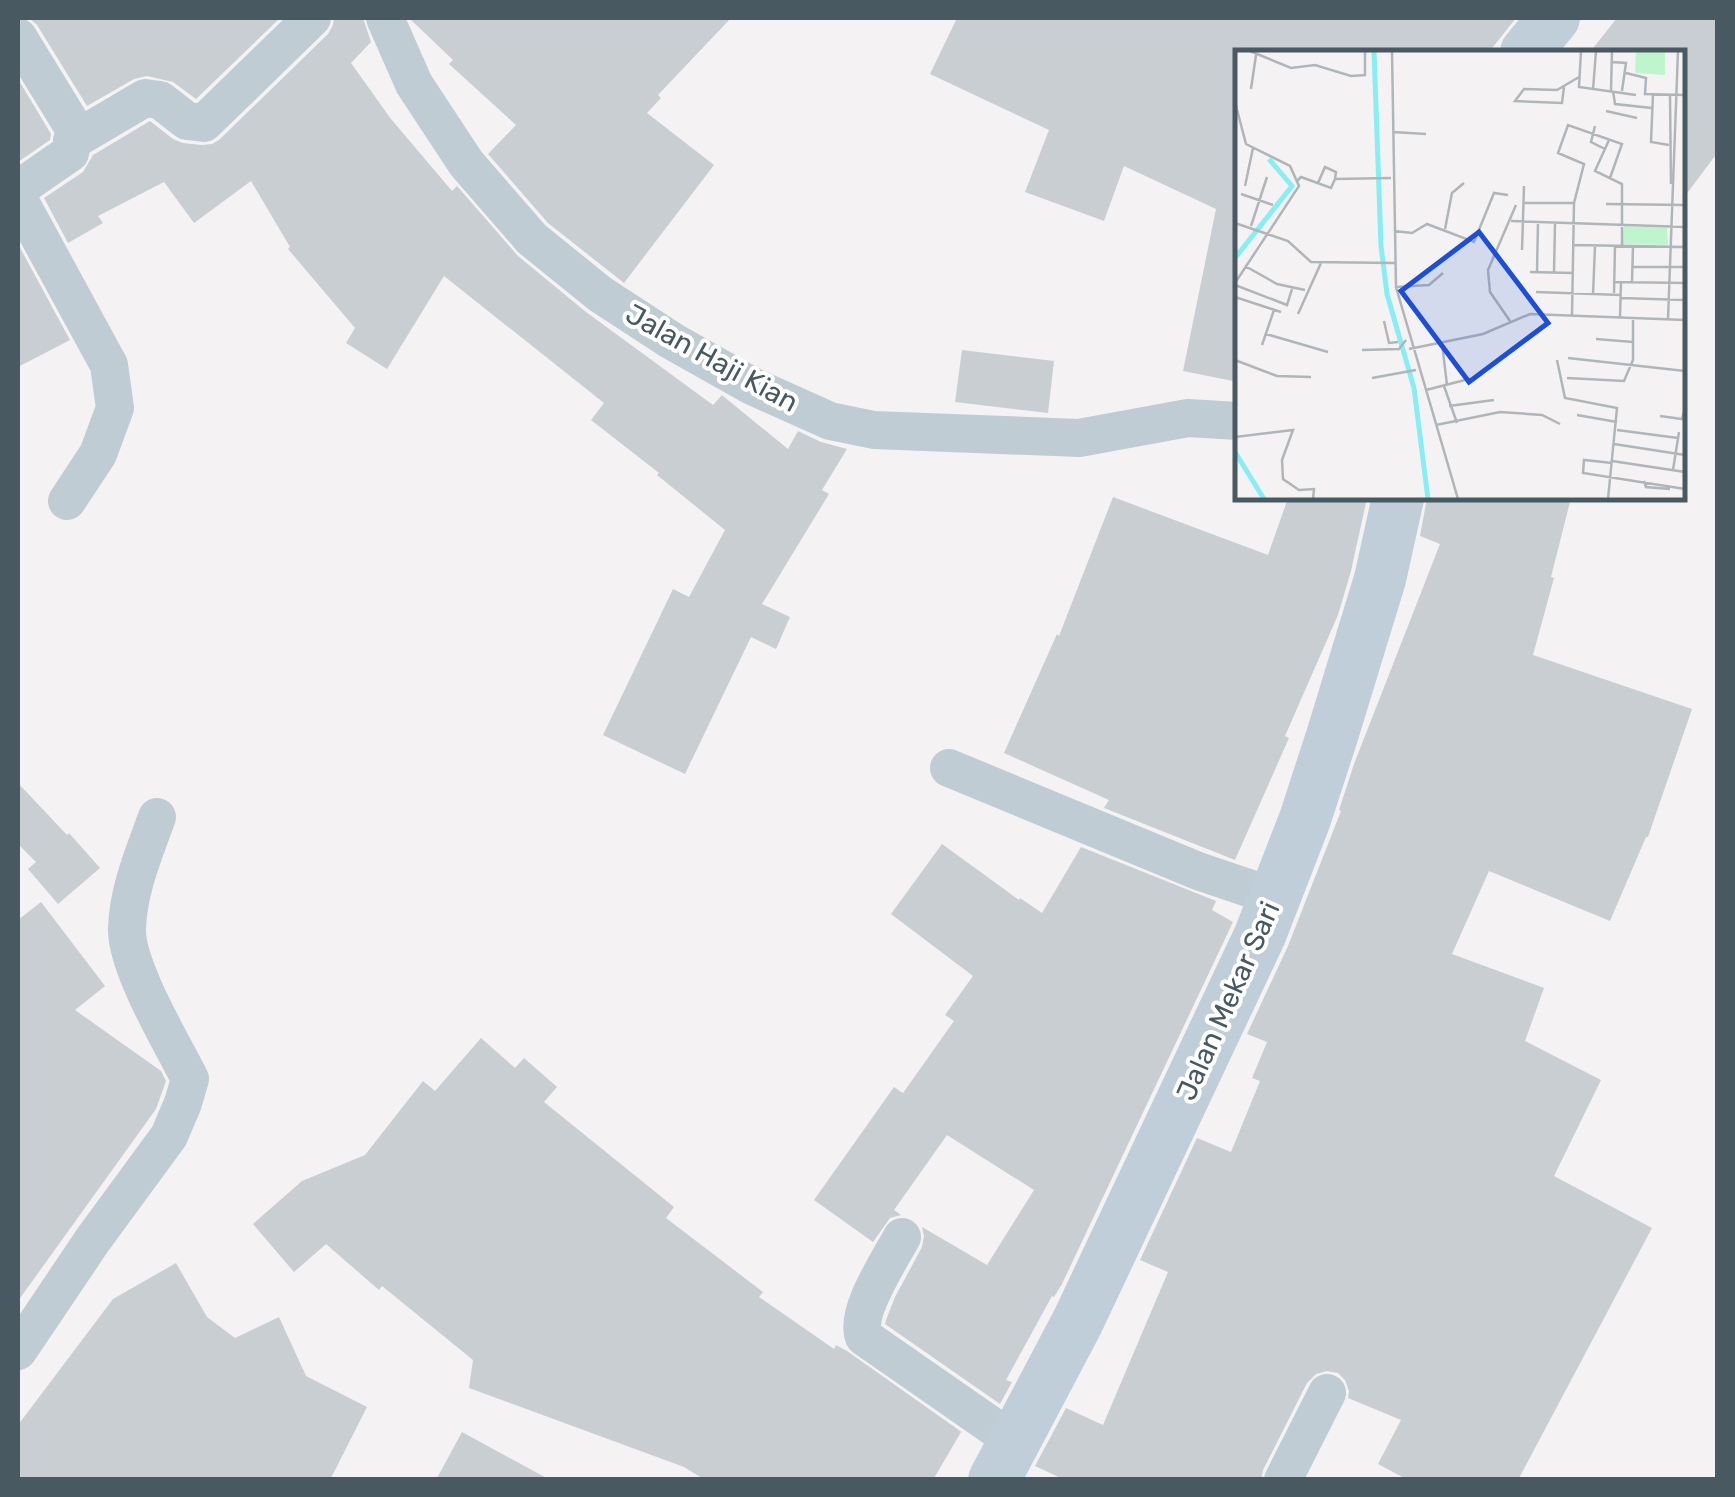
<svg xmlns="http://www.w3.org/2000/svg" width="1735" height="1497" font-family="Rubik,sans-serif">
	<style>
		.building { fill: #c9ced2 }
		.lines { fill: none; stroke-linecap: round; stroke-linejoin: round }
		.street { stroke: #bfccd3; stroke-width: 38 }
		.secondary { stroke: #bfced8; stroke-width: 52 }
		.labels { text-anchor: middle; dominant-baseline: central; stroke-width: 8; stroke-linejoin: round; paint-order: stroke }
		.street-label { font-size: 28px; fill: #485962; stroke: #fff }
		.inset-river { fill: none; stroke: #87eef6; stroke-width: 5 }
		.inset-road { fill: none; stroke: #b0b5b9; stroke-width: 2.5 }
		.view { fill: #1d4ed8; fill-opacity: 0.15; stroke: #1d4ed8; stroke-width: 5 }
		.inset-edge { fill: none; stroke: #485962; stroke-width: 5 }
	</style>
	<rect width="100%" height="100%" fill="#f5f2f3"/>
	<!-- building -->
	<g class="building">
		<polygon points="29,18 280,18 196,99 173,82 147,76 134,79 87,106 37,25"/>
		<polygon points="334,18 363,18 371,42 351,63 391,119 452,191 457,186 518,256 586,312 713,405 722,395 723,396 788,449 798,431 821,442 847,449 822,490 829,494 762,604 790,617 776,649 751,637 685,774 603,735 673,589 689,597 725,530 657,475 659,473 591,420 604,403 444,276 387,369 346,343 355,328 288,249 290,247 251,181 194,223 164,182 98,216 103,223 68,243 44,198 83,172 93,155 150,121 173,139 183,143 202,145 212,144 219,140 328,34 333,25"/>
		<polygon points="409,18 731,18 658,95 661,98 647,113 714,165 624,283 548,223 488,154 516,125 449,64 453,60"/>
		<polygon points="957,18 1516,18 1489,52 1238,52 1238,382 1183,371 1216,209 1124,166 1104,221 1025,192 1049,130 930,74"/>
		<polygon points="1617,18 1718,18 1718,152 1682,200 1682,52 1590,52"/>
		<polygon points="18,79 51,134 50,140 18,162"/>
		<polygon points="18,244 70,340 18,367"/>
		<polygon points="962,350 1054,361 1048,413 955,402"/>
		<polygon points="1113,497 1268,555 1288,498 1367,498 1351,571 1338,615 1285,736 1289,738 1235,860 1104,808 1109,800 1004,753 1057,634 1059,636"/>
		<polygon points="1427,498 1571,498 1551,577 1554,578 1533,655 1692,709 1648,837 1646,837 1610,921 1489,871 1452,954 1544,988 1525,1041 1601,1080 1554,1176 1652,1228 1518,1480 1408,1480 1378,1464 1401,1420 1348,1398 1349,1391 1345,1380 1338,1373 1327,1371 1316,1374 1307,1383 1263,1470 1261,1480 1065,1480 1035,1466 1066,1408 1103,1425 1168,1272 1140,1260 1197,1138 1231,1152 1260,1081 1252,1078 1267,1042 1247,1034 1288,946 1341,811 1339,810 1354,764 1440,544 1420,536"/>
		<polygon points="18,783 67,835 69,833 100,868 58,904 28,869 36,862 18,844"/>
		<polygon points="942,844 1019,900 1020,898 1042,913 1081,847 1216,901 1212,910 1233,922 1062,1284 1054,1297 1052,1296 1006,1380 1012,1382 1000,1404 885,1324 886,1320 895,1297 922,1247 924,1236 922,1227 987,1265 1034,1190 947,1135 894,1210 901,1215 890,1218 873,1242 814,1200 894,1087 903,1093 954,1021 945,1015 973,976 891,914"/>
		<polygon points="41,902 105,986 75,1010 161,1071 166,1081 156,1109 18,1301 18,920"/>
		<polygon points="481,1038 515,1068 524,1058 557,1087 544,1102 674,1207 666,1218 763,1292 759,1297 834,1349 836,1345 847,1351 963,1433 961,1432 933,1480 705,1480 684,1467 469,1388 473,1360 382,1286 379,1290 326,1244 294,1272 253,1224 302,1181 365,1155 423,1081 435,1091"/>
		<polygon points="176,1263 207,1317 235,1338 279,1317 306,1376 367,1407 330,1480 18,1480 18,1425 113,1299"/>
		<polygon points="462,1432 550,1480 436,1480"/>
	</g>
	<g class="lines">
		<!-- street -->
		<g class="street">
			<polyline points="385,18 414,84 466,163 532,239 600,294 672,341 752,386 830,421 874,430 1079,438 1188,418 1238,421"/>
			<polyline points="18,37 75,130 70,153 18,189"/>
			<polyline points="72,141 145,98 160,100 187,121 204,123 312,18"/>
			<polyline points="18,198 109,365 115,408 98,454 67,501"/>
			<polyline points="949,768 1198,871 1275,897"/>
			<path d="M902,1237C889,1261 854,1313 864,1337L1015,1442"/>
			<path d="M18,1351L92,1241L169,1136L183,1103L190,1079C172,1043 126,967 127,929C128,890 144,853 157,817"/>
			<polyline points="1283,1480 1327,1393"/>
		</g>
		<!-- secondary -->
		<g class="secondary">
			<polyline points="1526,52 1554,18"/>
			<polyline points="994,1480 1078,1321 1260,935 1305,819 1332,736 1380,579 1398,498"/>
		</g>
	</g>
	<g class="labels">
		<!-- street labels -->
		<g class="street-label">
			<text transform="translate(712 358) rotate(29)">Jalan Haji Kian</text>
			<text transform="translate(1228 1001) rotate(-66)">Jalan Mekar Sari</text>
		</g>
	</g>
	<!-- overview -->
	<g transform="translate(1235 50)">
		<rect width="450" height="450" fill="#f5f2f3"/>
		<path d="M401,1H430V25L400,23ZM389,176L432,178L433,195L387,194Z" fill="#bef5cc"/>
		<path class="inset-river" d="M139,1L146,196L152,244L179,338L193,449M0,208L57,136L34,109M0,402L29,449"/>
		<path class="inset-road" d="M15,1L56,18L80,15L116,26L130,25V1M157,1L161,237L223,449M346,1L344,37L401,45M377,12L391,13L387,41M391,23L411,28L410,44L450,45M329,37L327,53L280,51L289,39L322,40L344,27M16,39L21,5M358,40L361,1M376,41L377,1M378,41L380,54L417,58M418,44L416,92L434,95M435,45L436,134M0,52L11,94L55,116L64,136L0,233M371,61L402,68M360,76L356,92L370,99M158,82L191,84M374,90L360,121L387,134V196M61,132L66,127L96,138L100,129L156,128M83,133L90,117L101,122L100,129M10,136L18,98M6,144L38,155M288,153H339M371,154L450,155M276,171L450,177M0,173L53,191L76,212L160,213M16,176L32,127M210,179L217,143L229,133M159,181L177,183L192,174L239,192L259,143L273,145M339,195L450,197M287,200L289,136M10,216L42,234L70,240M398,217H450M295,222L338,223M302,222L303,172M319,223L320,173M379,232L450,233M397,232L398,197M0,235L52,255L57,239M161,237L194,235L208,223M301,242L386,245M379,243L380,196M358,245L360,196M0,247L46,262M386,248L450,250M63,264L86,213M337,266L339,153L349,114L323,103L333,75L387,94L375,128M385,267L386,232M433,269L443,1M149,271L154,293L163,292M275,271L255,242L253,220L281,155M31,284L93,302M361,289L398,292M207,293L212,335M27,295L39,260M174,299L248,284L295,264L450,270M127,300L164,299L171,290M333,308L450,321M0,310L42,326L76,327M322,310L330,348L382,358L373,449M137,328L181,320M332,328L389,331L398,310V268M209,336L222,373M191,340L230,330M214,356L259,350M342,365L382,372M425,366L447,369L450,358M201,375L265,362L307,365L325,374M382,380L443,388M0,387L58,380L47,410L48,429L64,440L79,439L78,449M379,394L450,405M377,411L450,422M377,413L349,410L348,423L450,439M438,420L444,382M409,431L411,437L435,439"/>
		<path class="view" d="M244,182L313,273L234,332L166,241Z"/>
		<rect width="450" height="450" class="inset-edge"/>
	</g>
	<!-- border -->
	<rect width="1735" height="1497" fill="none" stroke="#485962" stroke-width="40"/>
</svg>
